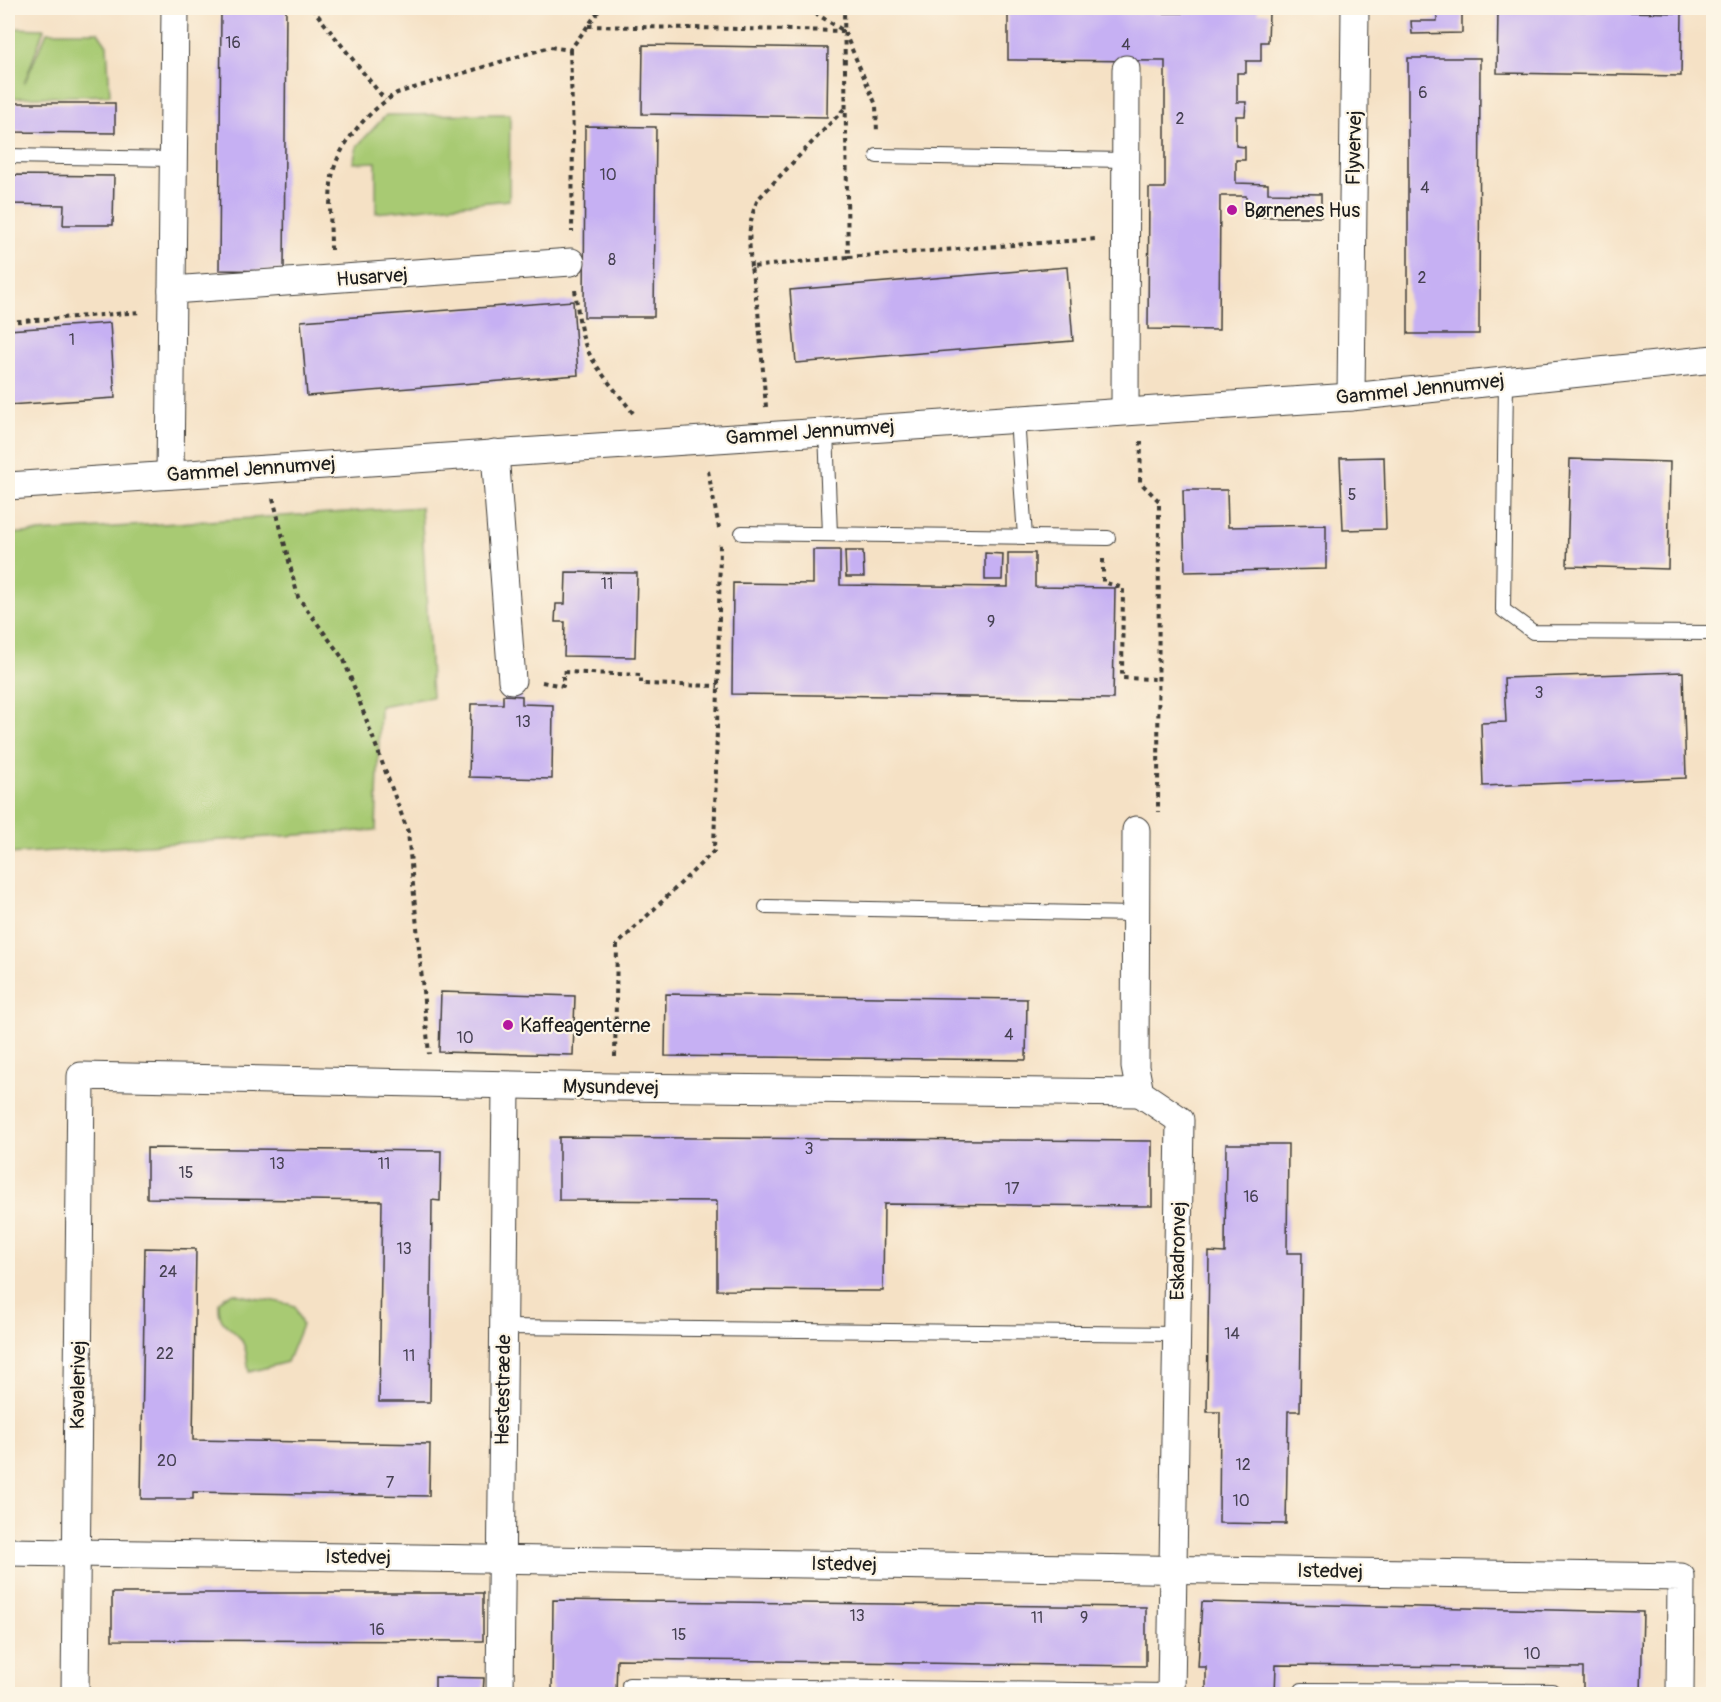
<svg xmlns="http://www.w3.org/2000/svg" width="1721" height="1702" font-family="Pangolin,sans-serif">
	<style>
		.green { fill: #a8ca73; stroke: #627348; stroke-width: 1.5 }
		.building { fill: #c6b0f3 }
		.lines { fill: none; stroke-linecap: round; stroke-linejoin: round }
		.service-casing { stroke: #3d3a35; stroke-width: 16 }
		.minor-casing { stroke: #3d3a35; stroke-width: 29 }
		.path { stroke: #3d3a35; stroke-width: 4; stroke-dasharray: 4.5 4.5; stroke-linecap: butt }
		.service { stroke: #fff; stroke-width: 14 }
		.minor { stroke: #fff; stroke-width: 27 }
		.poi-dot { fill: #b5179e; stroke: #fcf5e5; stroke-width: 2 }
		.labels { text-anchor: middle; dominant-baseline: central; stroke-width: 4.5; stroke-linejoin: round; paint-order: stroke }
		.number-label { font-size: 16px; fill: #464152 }
		.street-label { font-size: 20px; fill: #1c1c1c; stroke: #fcf5e5 }
		.poi-label { font-size: 20px; fill: #1c1c1c; stroke: #fcf5e5; text-anchor: start }
	</style>
	<rect width="100%" height="100%" fill="#fcf5e5"/>
	<filter id="ink" filterUnits="userSpaceOnUse"><feTurbulence type="fractalNoise" baseFrequency=".0167" numOctaves="2"/><feDisplacementMap in="SourceGraphic" scale="12" xChannelSelector="R" yChannelSelector="G"/><feConvolveMatrix kernelMatrix="1 2 1 2 8 2 1 2 1" color-interpolation-filters="sRGB"/></filter>
	<filter id="wash" filterUnits="userSpaceOnUse"><feTurbulence type="fractalNoise" baseFrequency=".008" numOctaves="4" result="noise"/><feDisplacementMap in="SourceGraphic" scale="24" xChannelSelector="R" yChannelSelector="G"/><feGaussianBlur stdDeviation="1.35" result="paint"/><feColorMatrix in="noise" values="0 0 0 0 0 0 0 0 0 0 0 0 0 0 0 0 0 1.4 0 .05"/><feComposite in="paint" operator="in"/></filter>
	<g filter="url(#wash)">
		<rect width="100%" height="100%" fill="#f5e1c5"/>
		<!-- green -->
		<g class="green">
			<polygon points="8,28 44,29 24,84 47,32 98,32 107,45 110,95 8,98"/>
			<polygon points="510,114 509,200 376,213 376,162 353,163 357,146 386,115"/>
			<polygon points="421,507 432,697 380,706 376,830 8,854 8,534"/>
			<path d="M234,1293C254,1300 275,1299 295,1306L302,1325L287,1362L249,1372C247,1361 247,1347 240,1338C227,1323 218,1326 219,1302L226,1296Z"/>
		</g>
		<g id="blocks">
			<!-- building -->
			<g class="building">
				<polygon points="221,8 286,8 284,271 219,270"/>
				<polygon points="1008,8 1080,8 1080,13 1182,13 1182,8 1258,8 1258,13 1269,13 1268,42 1261,42 1261,61 1246,61 1246,73 1237,73 1237,102 1246,102 1245,116 1236,116 1236,146 1245,147 1245,160 1236,160 1236,183 1268,184 1268,193 1321,194 1321,217 1246,217 1246,196 1220,196 1219,330 1148,329 1149,188 1165,188 1165,61 1008,60"/>
				<polygon points="1498,10 1682,13 1681,76 1497,73"/>
				<polygon points="1462,11 1462,33 1412,34 1411,21 1437,21 1437,12"/>
				<polygon points="643,45 828,48 827,117 642,114"/>
				<polygon points="1408,58 1480,58 1479,334 1408,334"/>
				<polygon points="8,103 115,103 115,133 8,132"/>
				<polygon points="585,126 656,127 654,317 584,317"/>
				<polygon points="8,175 114,176 113,225 63,225 64,205 8,204"/>
				<polygon points="1067,267 1073,341 796,363 790,290"/>
				<polygon points="573,301 578,375 307,396 301,321"/>
				<polygon points="110,323 115,398 8,405 8,330"/>
				<polygon points="1384,457 1386,529 1343,530 1340,458"/>
				<polygon points="1570,459 1670,462 1668,569 1567,566"/>
				<polygon points="1183,490 1227,490 1228,527 1326,525 1326,569 1185,572"/>
				<polygon points="813,550 840,550 840,585 1008,587 1008,553 1035,553 1035,587 1115,588 1113,699 732,694 733,583 813,584"/>
				<polygon points="845,551 863,551 864,577 846,577"/>
				<polygon points="985,553 1003,554 1002,580 985,580"/>
				<polygon points="566,572 637,573 635,657 564,656 565,622 555,622 556,604 565,604"/>
				<polygon points="1683,672 1686,778 1483,786 1481,723 1506,722 1504,678"/>
				<polygon points="503,695 522,696 522,704 553,705 552,779 469,777 471,704 503,704"/>
				<polygon points="441,992 575,996 573,1055 439,1052"/>
				<polygon points="666,994 1027,999 1026,1060 665,1056"/>
				<polygon points="559,1137 1152,1141 1152,1206 884,1204 883,1291 717,1290 717,1201 559,1200"/>
				<polygon points="1226,1144 1288,1144 1287,1253 1302,1253 1300,1411 1288,1411 1286,1524 1219,1523 1220,1412 1207,1412 1209,1252 1225,1253"/>
				<polygon points="147,1148 441,1151 440,1201 432,1200 430,1402 379,1402 382,1201 147,1198"/>
				<polygon points="145,1248 196,1249 193,1440 430,1444 429,1496 193,1492 193,1499 141,1499"/>
				<polygon points="112,1593 483,1593 483,1641 112,1640"/>
				<polygon points="553,1600 1146,1607 1146,1666 617,1659 616,1694 552,1694"/>
				<polygon points="1202,1602 1643,1612 1641,1694 1583,1694 1583,1668 1276,1665 1275,1694 1206,1694 1206,1667 1198,1667"/>
				<polygon points="435,1677 484,1678 483,1694 435,1694"/>
			</g>
		</g>
	</g>
	<g filter="url(#ink)">
		<use href="#blocks" fill-opacity="0" stroke="#3d3a35" stroke-width="1.5"/>
		<g class="lines">
			<defs>
				<g id="service">
					<polyline points="8,156 174,159"/>
					<polyline points="877,156 1126,160"/>
					<polyline points="1506,381 1503,610 1533,632 1714,633"/>
					<polyline points="1017,418 1025,537"/>
					<polyline points="826,431 830,534"/>
					<polyline points="742,533 1108,538"/>
					<polyline points="766,907 1135,914"/>
					<polyline points="504,1327 1177,1334"/>
					<polyline points="629,1685 1171,1691"/>
					<polyline points="1302,1694 1302,1690 1552,1691 1552,1694"/>
				</g>
				<g id="minor">
					<polyline points="172,290 571,262"/>
					<polyline points="1351,397 1355,8"/>
					<polyline points="1125,411 1126,69"/>
					<polyline points="495,453 512,680"/>
					<polyline points="170,475 175,8"/>
					<polyline points="8,486 1351,397 1714,359"/>
					<polyline points="1136,830 1135,1067 1140,1093 1180,1120 1171,1694"/>
					<polyline points="8,1552 1681,1577 1680,1694"/>
					<polyline points="75,1694 81,1076 614,1087 1140,1093"/>
					<polyline points="500,1694 506,1086"/>
				</g>
			</defs>
			<!-- service casing -->
			<use href="#service" class="service-casing"/>
			<!-- minor casing -->
			<use href="#minor" class="minor-casing"/>
			<!-- path -->
			<g class="path">
				<polyline points="312,8 385,100"/>
				<polyline points="807,8 844,31 876,105 877,133"/>
				<polyline points="588,26 844,31"/>
				<polyline points="570,50 573,134 572,232"/>
				<path d="M331,250C331,228 329,206 331,184C334,148 367,112 397,93L550,47L570,50L601,8"/>
				<polyline points="848,257 1096,239"/>
				<path d="M751,267C749,241 747,224 758,199L845,108"/>
				<path d="M575,290C578,309 579,331 587,349C598,372 618,393 633,413"/>
				<polyline points="8,322 141,312"/>
				<polyline points="766,407 758,310 751,267 848,257 844,8"/>
				<polyline points="1141,441 1140,482 1159,501 1158,812"/>
				<polyline points="708,471 719,528"/>
				<polyline points="273,498 298,597 344,660 408,832 429,1054"/>
				<polyline points="1103,559 1103,582 1123,588 1122,678 1159,679"/>
				<polyline points="542,682 563,686 563,672 641,675 641,684 718,686"/>
				<polyline points="615,1057 617,945 714,851 718,686 720,541"/>
			</g>
			<!-- service -->
			<use href="#service" class="service"/>
			<!-- minor -->
			<use href="#minor" class="minor"/>
		</g>
	</g>
	<!-- markers -->
	<g class="poi-dot">
		<circle cx="1232" cy="210" r="6"/>
		<circle cx="508" cy="1025" r="6"/>
	</g>
	<g class="labels">
		<!-- number labels -->
		<g class="number-label">
			<text x="233" y="43">16</text>
			<text x="1126" y="45">4</text>
			<text x="1423" y="93">6</text>
			<text x="1180" y="119">2</text>
			<text x="608" y="175">10</text>
			<text x="1425" y="188">4</text>
			<text x="612" y="260">8</text>
			<text x="1422" y="278">2</text>
			<text x="72" y="340">1</text>
			<text x="1352" y="495">5</text>
			<text x="607" y="584">11</text>
			<text x="991" y="622">9</text>
			<text x="1539" y="693">3</text>
			<text x="523" y="722">13</text>
			<text x="1009" y="1035">4</text>
			<text x="465" y="1038">10</text>
			<text x="809" y="1149">3</text>
			<text x="277" y="1164">13</text>
			<text x="384" y="1164">11</text>
			<text x="186" y="1173">15</text>
			<text x="1012" y="1189">17</text>
			<text x="1251" y="1197">16</text>
			<text x="404" y="1249">13</text>
			<text x="168" y="1272">24</text>
			<text x="1232" y="1334">14</text>
			<text x="165" y="1354">22</text>
			<text x="409" y="1356">11</text>
			<text x="167" y="1461">20</text>
			<text x="1243" y="1465">12</text>
			<text x="390" y="1483">7</text>
			<text x="1241" y="1501">10</text>
			<text x="857" y="1616">13</text>
			<text x="1037" y="1618">11</text>
			<text x="1084" y="1618">9</text>
			<text x="377" y="1630">16</text>
			<text x="679" y="1635">15</text>
			<text x="1532" y="1654">10</text>
		</g>
		<!-- street labels -->
		<g class="street-label">
			<text transform="translate(1354 148) rotate(-89)">Flyvervej</text>
			<text transform="translate(372 277) rotate(-4)">Husarvej</text>
			<text transform="translate(1420 389) rotate(-6)">Gammel Jennumvej</text>
			<text transform="translate(810 432) rotate(-4)">Gammel Jennumvej</text>
			<text transform="translate(251 469) rotate(-4)">Gammel Jennumvej</text>
			<text transform="translate(611 1087) rotate(1)">Mysundevej</text>
			<text transform="translate(1178 1251) rotate(-89)">Eskadronvej</text>
			<text transform="translate(78 1385) rotate(-89)">Kavalerivej</text>
			<text transform="translate(503 1390) rotate(-89)">Hestestræde</text>
			<text transform="translate(358 1557) rotate(1)">Istedvej</text>
			<text transform="translate(844 1564) rotate(1)">Istedvej</text>
			<text transform="translate(1330 1571) rotate(1)">Istedvej</text>
		</g>
		<!-- poi labels -->
		<g class="poi-label">
			<text x="1244" y="210">Børnenes Hus</text>
			<text x="520" y="1025">Kaffeagenterne</text>
		</g>
	</g>
	<!-- margin -->
	<rect width="1721" height="1702" fill="none" stroke="#fcf5e5" stroke-width="30"/>
</svg>
